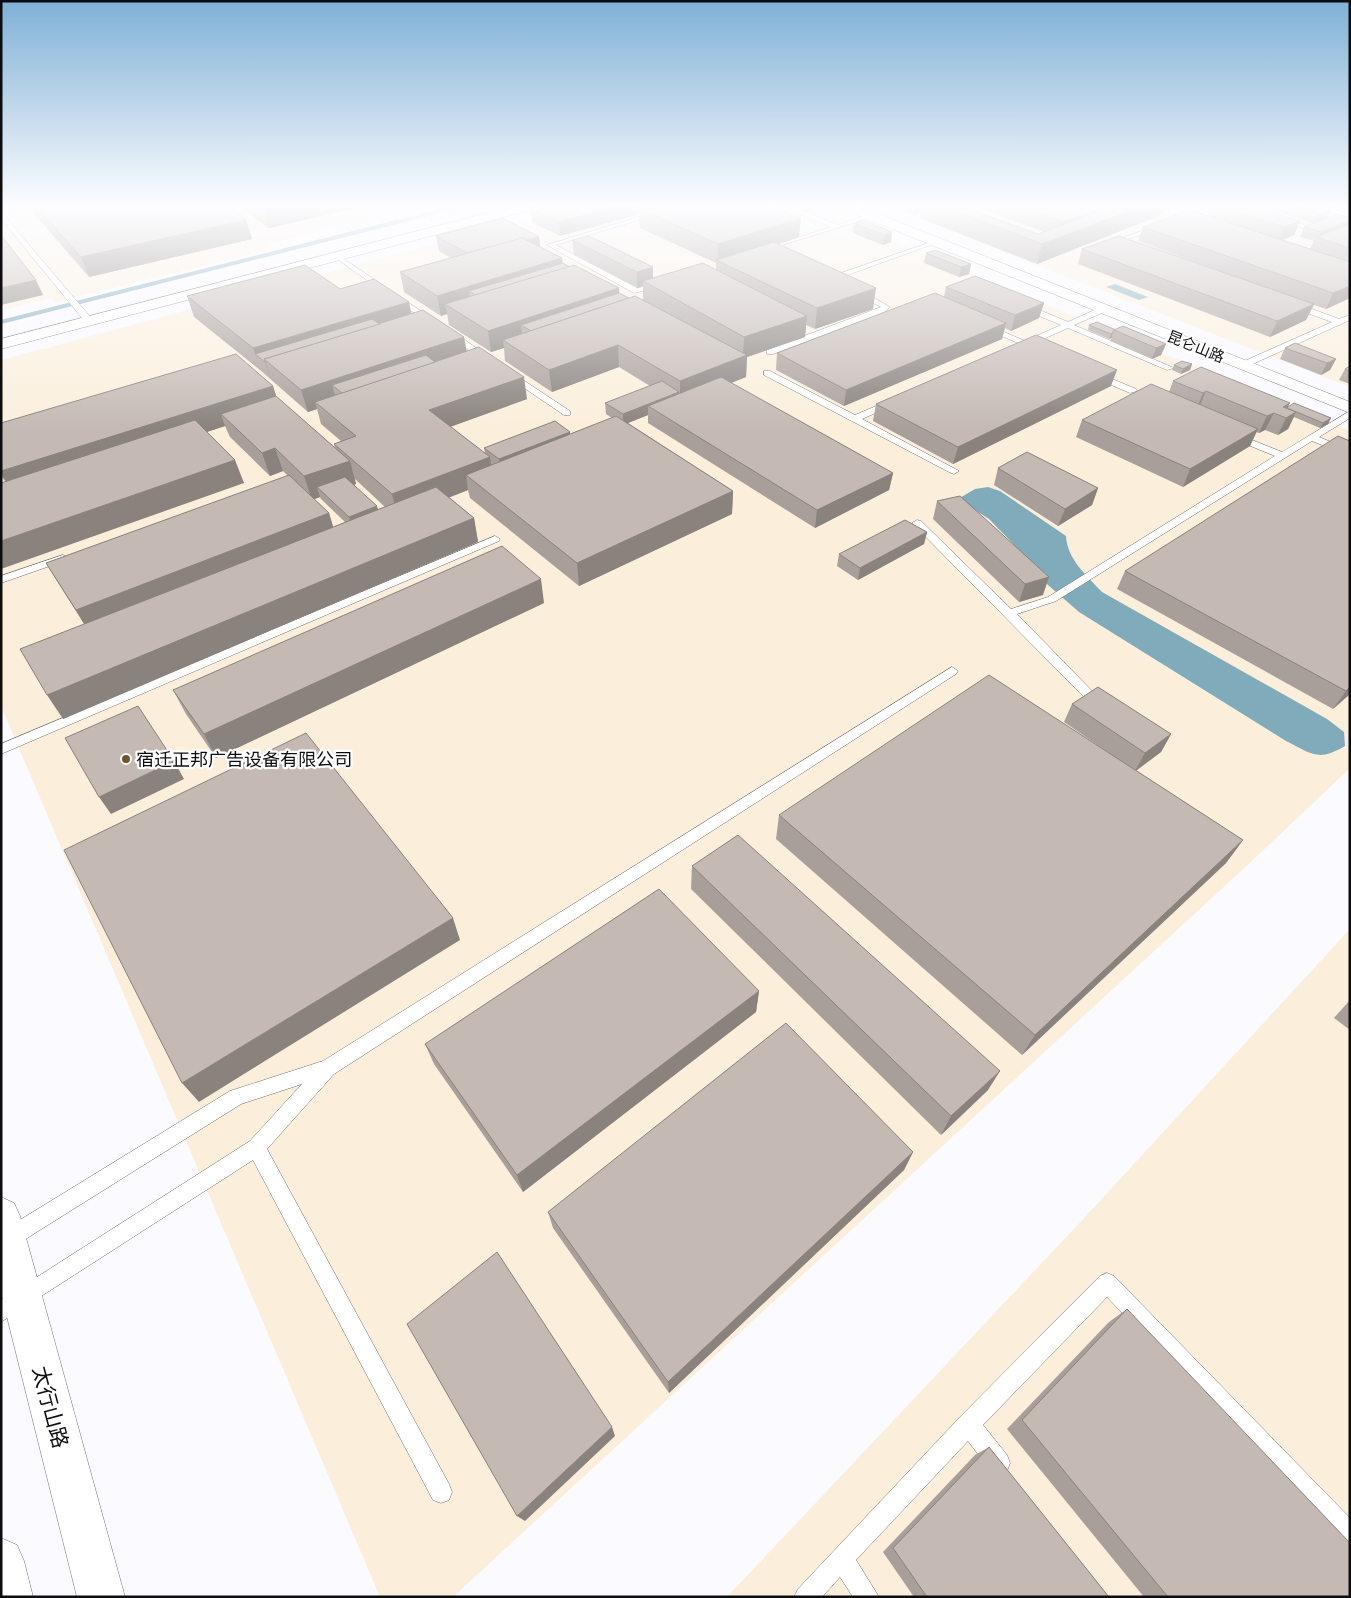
<svg xmlns="http://www.w3.org/2000/svg" width="1351" height="1598" font-family="'Noto Sans','Noto Sans SC',sans-serif">
	<style>
		.industrial { fill: #fbefdb }
		.water { fill: #80abba }
		.lines { fill: none; stroke-linecap: round; stroke-linejoin: round }
		.stream { stroke: #80abba; stroke-width: 4 }
		.service-casing { stroke: #6d6d77; stroke-width: 1 }
		.tertiary-casing { stroke: #6d6d77; stroke-width: 1 }
		.service { fill: #fff; fill-rule: evenodd }
		.tertiary { fill: #fff; fill-rule: evenodd }
		.wall { fill: #a99f9a; fill-rule: evenodd }
		.shaded-wall { fill: #89827d }
		.building { fill: #c4b9b3; stroke: #89827d }
		.poi-dot { fill: #725529; stroke: #fff; stroke-width: 2 }
		.labels { text-anchor: middle; dominant-baseline: central; stroke-width: 4.5; stroke-linejoin: round; paint-order: stroke }
		.far-street-label { font-size: 15px; fill: #0d0d10; stroke: #fff }
		.poi-label { font-size: 18px; fill: #0d0d10; stroke: #fff; text-anchor: start }
		.near-street-label { font-size: 21px; fill: #0d0d10; stroke: #fff }
	</style>
	<rect width="100%" height="100%" fill="#fafaff"/>
	<!-- industrial -->
	<g class="industrial">
		<polygon points="1,206 419,206 268,244 273,249 55,302 51,298 1,311"/>
		<polygon points="576,206 809,206 1350,431 1350,768 1253,860 453,1597 380,1597 1,706 1,360"/>
		<polygon points="887,206 1350,206 1350,387 1038,266"/>
		<polygon points="1350,929 1350,1597 727,1597 1087,1215"/>
	</g>
	<!-- water -->
	<g class="water">
		<polygon points="1115,284 1148,297 1139,300 1106,287"/>
		<path d="M988,487L1000,491L1066,536C1067,559 1087,576 1102,592L1327,719L1344,732L1345,746C1318,762 1312,754 1286,741L1079,612L1048,585L1030,561L989,519L958,499L975,489Z"/>
	</g>
	<g class="lines">
		<!-- stream -->
		<polyline class="stream" points="1,322 460,206"/>
		<defs>
			<g id="service">
				<polygon points="18,206 29,206 9,213 7,216 8,220 92,319 92,323 86,323 2,220 1,215 5,211"/>
				<polygon points="675,206 685,206 556,245 638,288 661,282 665,284 664,286 634,293 547,245"/>
				<polygon points="783,206 792,206 837,225 872,214 875,216 760,252 760,250 831,227"/>
				<polygon points="1162,206 1178,206 1170,210"/>
				<polygon points="1211,206 1220,206 1183,220 1178,219"/>
				<polygon points="1294,206 1304,206 1338,217 1309,230 1281,221 1281,219 1283,218 1309,226 1329,217"/>
				<polygon points="1327,207 1350,214 1350,218 1325,210 1325,208"/>
				<polygon points="1158,225 1160,226 1160,228 1123,241 1127,243 1127,245 1114,241"/>
				<polygon points="934,241 939,242 831,281 824,279"/>
				<polygon points="336,254 338,255 437,322 430,324 334,257 333,256"/>
				<polygon points="854,290 860,290 890,307 883,313 773,354 767,354 767,350 881,307 854,294"/>
				<polygon points="1290,303 1296,303 1339,319 1350,315 1350,320 1246,367 1240,367 1240,363 1332,322 1290,307"/>
				<polygon points="1022,305 1028,305 1068,322 1101,307 1107,307 1107,311 1074,325 1174,368 1167,370 1068,328 1032,344 1036,347 1032,349 981,327 988,325 1025,341 1061,325 1022,309"/>
				<polygon points="448,332 454,332 493,360 486,362 448,336"/>
				<polygon points="764,371 770,371 855,415 890,400 896,400 896,404 862,419 959,471 954,474 951,473 764,375"/>
				<polygon points="511,372 570,411 570,415 564,415 508,377 508,373"/>
				<polygon points="1096,372 1136,389 1137,391 1130,393 1093,377 1093,373"/>
				<polygon points="1350,411 1350,418 1319,437 1350,450 1350,456 1312,441 1056,601 1017,614 1095,694 1108,705 1102,709 1087,700 912,523 917,520 921,521 1011,609 1048,597 1275,456 1231,438 1231,434 1237,434 1282,452"/>
				<polygon points="495,536 500,539 499,541 1,754 1,744"/>
				<polygon points="63,555 68,558 67,560 1,583 1,576"/>
				<polygon points="952,667 958,671 956,674 334,1074 267,1149 449,1484 452,1492 449,1500 441,1503 433,1500 253,1160 1,1322 1,1300 250,1141 302,1084 241,1104 16,1245 9,1248 2,1245 2,1231 230,1091 323,1061"/>
				<polygon points="1107,1273 1114,1276 1350,1518 1350,1546 1342,1543 1107,1297 983,1425 1007,1455 1010,1463 1007,1471 999,1474 991,1471 968,1441 856,1560 879,1597 853,1597 840,1577 822,1597 794,1597 798,1589 961,1416 1100,1276"/>
			</g>
			<g id="tertiary">
				<polygon points="514,206 535,206 534,209 1,349 1,339"/>
				<polygon points="841,206 859,206 1350,402 1350,413 842,209"/>
				<polygon points="1,1197 14,1203 20,1216 125,1597 77,1597 1,1293"/>
				<polygon points="1,1538 17,1545 24,1561 33,1597 1,1597"/>
			</g>
		</defs>
		<!-- service casing -->
		<use href="#service" class="service-casing"/>
		<!-- tertiary casing -->
		<use href="#tertiary" class="tertiary-casing"/>
		<!-- service -->
		<use href="#service" class="service"/>
		<!-- tertiary -->
		<use href="#tertiary" class="tertiary"/>
	</g>
	<!-- wall -->
	<g class="wall">
		<polygon points="28,206 229,206 246,220 252,239 89,277 30,209"/>
		<polygon points="239,206 361,206 361,207 269,228"/>
		<path d="M772,206L799,237L778,244L873,309L815,329L806,325L805,337L747,357L746,377L731,383L893,473L889,490L815,528L648,423V415L628,423L733,491L732,514L579,586L470,498L468,490L449,497L474,518L478,542L63,719L84,624L60,586L46,563L288,476L283,471L270,476L230,437L225,426L207,432L244,483L5,481L1,476V423L273,386L276,396L335,448L334,444L341,441L321,424L317,409L308,412L260,370L194,317L187,296L340,289L409,302L411,314L467,352L527,399L450,427L485,453L484,448L570,434L612,418L606,414L605,403L650,386L619,367L552,392L505,361L504,348L491,352L449,325L447,314L441,316L404,292L400,272L451,258L439,251L436,236L539,237L540,247L562,258L563,263L619,288V293L629,298L643,301V286L637,288L574,255L572,240L653,278L716,270V263L640,228L639,214L560,236L532,222L531,208ZM355,479L385,507L378,509L354,485L356,484ZM320,497L321,499L345,522L333,527L329,513L314,499Z"/>
		<polygon points="791,206 813,206 812,209 805,212"/>
		<polygon points="891,206 959,206 1038,234 1044,232 975,206 1166,206 1163,214 1037,264 920,218 921,212 914,215"/>
		<polygon points="1211,206 1252,206 1300,221 1294,235 1282,240 1310,249 1314,241 1300,237 1304,227 1313,223 1257,206 1323,206 1327,218 1350,218 1350,298 1326,309 1314,305 1306,320 1270,337 1078,264 1082,249 1228,274 1138,241 1143,227 1208,216"/>
		<polygon points="1340,206 1350,206 1350,209"/>
		<polygon points="854,223 892,232 891,242 883,245 853,233"/>
		<polygon points="926,253 971,264 969,274 959,277 924,263"/>
		<polygon points="946,287 1044,303 1039,318 1011,331 1005,328 1002,339 844,406 776,370 777,353 944,297"/>
		<polygon points="1089,325 1116,330 1166,344 1161,355 1152,359 1110,341 1112,338 1109,339 1088,330"/>
		<polygon points="1285,348 1336,359 1330,370 1321,375 1280,359"/>
		<polygon points="1192,364 1190,370 1181,374 1172,370 1174,365"/>
		<polygon points="1350,366 1350,384 1339,380 1345,369"/>
		<polygon points="1173,381 1288,407 1331,418 1328,424 1320,428 1294,417 1288,429 1278,435 1265,430 1259,433 1256,432 1250,446 1183,487 1076,437 1082,420 1169,392"/>
		<polygon points="1111,386 953,464 873,421 876,404"/>
		<polygon points="1350,441 1350,694 1333,709 1117,589 1125,571"/>
		<polygon points="998,468 1098,488 1092,505 1058,526 994,485"/>
		<polygon points="937,501 1043,595 1019,602 933,519"/>
		<polygon points="927,532 924,544 858,580 837,566 839,554"/>
		<polygon points="544,603 216,758 186,714 173,690"/>
		<polygon points="1072,704 1171,734 1161,752 1136,771 1243,840 1226,863 1022,1055 776,839 779,815 1109,753 1064,722"/>
		<polygon points="692,866 988,1090 941,1135 691,889"/>
		<polygon points="759,991 756,1012 523,1192 434,1064 425,1044"/>
		<polygon points="1350,1000 1350,1030 1334,1018"/>
		<polygon points="913,1152 904,1170 669,1393 553,1228 548,1212"/>
		<polygon points="1127,1309 1350,1597 1144,1597 1007,1429 1109,1322"/>
		<polygon points="989,1447 1109,1597 914,1597 883,1552 975,1455"/>
	</g>
	<!-- shaded-wall -->
	<g class="shaded-wall">
		<polygon points="1,206 12,206 1,208"/>
		<polygon points="278,206 361,206 361,207 269,228 264,209"/>
		<polygon points="616,206 667,206 639,209 639,214 560,236 559,222"/>
		<polygon points="808,206 813,206 812,209 805,212 805,207"/>
		<polygon points="1114,206 1166,206 1163,214 1037,264 1042,244 1058,237 1062,222 1096,211 1092,225"/>
		<polygon points="921,208 921,212 914,215 915,210"/>
		<polygon points="1332,209 1327,218 1314,224 1318,214"/>
		<polygon points="801,218 799,237 721,262 718,260 718,244"/>
		<polygon points="246,220 252,239 89,277 81,257"/>
		<polygon points="1350,220 1350,227 1319,238 1321,232"/>
		<polygon points="1300,221 1294,235 1278,242 1284,227"/>
		<polygon points="892,232 891,242 883,245 884,235"/>
		<polygon points="539,237 541,251 472,256"/>
		<polygon points="562,258 563,273 481,298 469,291 472,307 445,304 447,314 441,316 437,296"/>
		<polygon points="971,264 969,274 959,277 961,267"/>
		<polygon points="653,267 653,282 643,281 643,286 637,288 637,272"/>
		<polygon points="36,280 43,295 1,305 1,288"/>
		<polygon points="1350,286 1350,298 1326,309 1333,293"/>
		<polygon points="619,288 620,306 536,334 521,325 523,341 503,340 504,348 491,352 488,331"/>
		<polygon points="876,288 873,309 815,329 817,308"/>
		<polygon points="409,302 413,323 264,359 271,379 266,363 255,354 260,370 253,348"/>
		<polygon points="1044,303 1039,318 1011,331 1015,315"/>
		<polygon points="1314,304 1306,320 1270,337 1277,321"/>
		<polygon points="807,316 805,337 747,357 746,377 680,403 680,381 743,356 744,337"/>
		<polygon points="1006,323 1002,339 844,406 846,390"/>
		<polygon points="1113,332 1112,338 1109,339 1111,334"/>
		<polygon points="464,337 468,358 346,396 332,385 337,402 315,402 317,409 308,412 301,390"/>
		<polygon points="1166,344 1161,355 1152,359 1156,348"/>
		<polygon points="618,345 619,367 552,392 549,370"/>
		<polygon points="1336,359 1330,370 1321,375 1327,363"/>
		<polygon points="1192,364 1190,370 1181,374 1183,369"/>
		<polygon points="1117,370 1111,386 953,464 958,447"/>
		<polygon points="524,377 527,399 433,433 429,410"/>
		<polygon points="273,386 280,408 221,414 225,426 14,495 1,473 1,471"/>
		<polygon points="1206,391 1199,408 1196,410 1203,393"/>
		<polygon points="679,392 679,403 648,406 648,415 623,425 623,414"/>
		<polygon points="1290,403 1283,416 1283,407"/>
		<polygon points="1296,412 1288,429 1278,435 1286,418"/>
		<polygon points="1274,413 1265,430 1259,433 1267,416"/>
		<polygon points="1331,418 1328,424 1320,428 1323,423"/>
		<polygon points="1258,429 1250,446 1183,487 1190,469"/>
		<polygon points="570,432 571,443 501,471 499,459"/>
		<polygon points="275,448 283,471 270,476 262,453"/>
		<polygon points="490,457 493,480 466,475 468,490 398,518 392,494"/>
		<polygon points="235,460 244,483 1,569 1,541"/>
		<polygon points="350,461 356,484 325,495 317,487 320,497 312,500 304,476"/>
		<polygon points="893,473 889,490 815,528 817,510"/>
		<polygon points="1098,488 1092,505 1058,526 1065,509"/>
		<polygon points="733,491 732,514 579,586 577,563"/>
		<polygon points="377,506 380,518 352,529 349,517"/>
		<polygon points="329,513 336,536 90,634 76,610"/>
		<polygon points="474,518 478,542 63,719 47,695"/>
		<polygon points="927,532 924,544 858,580 860,568"/>
		<polygon points="1049,577 1043,595 1019,602 1025,584"/>
		<polygon points="541,579 544,603 216,758 204,734"/>
		<polygon points="1350,687 1350,694 1333,709 1346,691"/>
		<polygon points="1171,734 1161,752 1135,771 1145,753"/>
		<polygon points="174,761 184,779 111,814 99,797"/>
		<polygon points="1243,840 1226,863 1022,1055 1035,1035"/>
		<polygon points="453,918 460,940 199,1102 182,1083"/>
		<polygon points="759,991 756,1012 523,1192 517,1175"/>
		<polygon points="1000,1071 988,1090 941,1135 951,1116"/>
		<polygon points="913,1152 904,1170 669,1393 668,1382"/>
		<polygon points="612,1427 615,1436 525,1521 517,1516"/>
	</g>
	<!-- building -->
	<g class="building">
		<polygon points="35,206 229,206 246,220 81,257"/>
		<polygon points="259,206 278,206 264,209"/>
		<polygon points="536,206 616,206 559,222 531,208"/>
		<polygon points="648,206 772,206 801,218 718,244 639,209"/>
		<polygon points="905,206 921,206 922,207 921,208 915,210"/>
		<polygon points="942,206 959,206 1038,234 1112,206 1142,206 1042,244"/>
		<polygon points="1017,206 1082,206 1096,211 1062,222"/>
		<polygon points="1217,206 1252,206 1300,221 1284,227"/>
		<polygon points="1292,206 1323,206 1332,209 1318,214"/>
		<polygon points="1190,210 1350,262 1350,286 1333,293 1143,227"/>
		<polygon points="1337,214 1350,218 1350,220 1321,232 1304,227"/>
		<polygon points="503,218 539,237 527,240 522,238 467,253 436,236"/>
		<polygon points="863,220 892,232 884,235 854,223"/>
		<polygon points="1350,224 1350,248 1316,237"/>
		<polygon points="1,235 36,280 1,288"/>
		<polygon points="589,236 653,267 637,272 572,240"/>
		<polygon points="1119,236 1314,304 1277,321 1082,249"/>
		<polygon points="522,238 562,258 437,296 400,272"/>
		<polygon points="774,242 876,288 817,308 716,260"/>
		<polygon points="935,250 971,264 961,267 926,253"/>
		<polygon points="563,263 569,267 475,295 469,291"/>
		<polygon points="703,263 807,316 744,337 643,281"/>
		<polygon points="305,265 340,289 374,279 409,302 253,348 187,296"/>
		<polygon points="574,265 619,288 488,331 445,304"/>
		<polygon points="975,276 1044,303 1015,315 946,287"/>
		<polygon points="619,293 629,298 531,331 521,325"/>
		<polygon points="935,293 1006,323 846,390 777,353"/>
		<polygon points="635,296 747,355 680,381 618,345 549,370 503,340"/>
		<polygon points="423,310 464,337 301,390 264,359"/>
		<polygon points="372,319 380,324 264,359 266,363 255,354"/>
		<polygon points="1097,322 1116,330 1114,330 1113,332 1111,334 1089,325"/>
		<polygon points="1123,326 1166,344 1156,348 1114,330"/>
		<polygon points="1036,335 1117,370 958,447 876,404"/>
		<polygon points="1295,343 1336,359 1327,363 1285,348"/>
		<polygon points="479,347 524,377 429,410 490,457 392,494 334,444 356,436 315,402"/>
		<polygon points="236,354 273,386 1,471 1,423"/>
		<polygon points="426,355 435,362 342,393 332,385"/>
		<polygon points="1182,361 1192,364 1183,369 1174,365"/>
		<polygon points="1350,366 1350,371 1345,369"/>
		<polygon points="1201,367 1290,403 1283,407 1296,412 1286,418 1274,413 1267,416 1206,391 1203,393 1173,381"/>
		<polygon points="721,377 893,473 817,510 648,406"/>
		<polygon points="662,381 679,392 623,414 605,403"/>
		<polygon points="1151,384 1258,429 1190,469 1082,420"/>
		<polygon points="276,396 350,461 304,476 275,448 262,453 221,414"/>
		<polygon points="1294,403 1331,418 1323,423 1287,408 1288,407"/>
		<polygon points="616,416 733,491 577,563 466,475"/>
		<polygon points="195,420 235,460 1,541 1,483"/>
		<polygon points="555,421 570,432 499,459 484,448"/>
		<polygon points="1338,436 1350,441 1350,687 1346,691 1125,571"/>
		<polygon points="1027,452 1098,488 1065,509 998,468"/>
		<polygon points="289,475 329,513 76,610 46,563"/>
		<polygon points="345,477 377,506 349,517 317,487"/>
		<polygon points="436,487 474,518 47,695 20,649"/>
		<polygon points="960,496 1049,577 1025,584 937,501"/>
		<polygon points="905,520 927,532 860,568 839,554"/>
		<polygon points="502,546 541,579 204,734 173,690"/>
		<polygon points="989,675 1243,840 1035,1035 779,815"/>
		<polygon points="1098,687 1171,734 1145,753 1072,704"/>
		<polygon points="138,706 174,761 99,797 65,738"/>
		<polygon points="306,733 453,918 182,1083 64,850"/>
		<polygon points="738,835 1000,1071 951,1116 692,866"/>
		<polygon points="659,889 759,991 517,1175 425,1044"/>
		<polygon points="786,1023 913,1152 668,1382 548,1212"/>
		<polygon points="497,1252 612,1427 517,1516 407,1324"/>
		<polygon points="1127,1309 1350,1543 1350,1597 1168,1597 1022,1420"/>
		<polygon points="989,1447 1109,1597 927,1597 893,1548"/>
	</g>
	<!-- sky -->
	<linearGradient id="sky" x2="0" y2="1"><stop stop-color="#7eb0d6"/><stop offset="0.48" stop-color="#fdfdff"/><stop offset="1" stop-color="#fdfdff" stop-opacity="0"/></linearGradient>
	<rect width="1351" height="430" fill="url(#sky)"/>
	<!-- markers -->
	<circle class="poi-dot" cx="126" cy="759" r="5"/>
	<g class="labels">
		<!-- far-street labels -->
		<g class="far-street-label">
			<text transform="translate(1196 346) rotate(22)">昆仑山路</text>
		</g>
		<!-- poi labels -->
		<g class="poi-label">
			<text x="136" y="759">宿迁正邦广告设备有限公司</text>
		</g>
		<!-- near-street labels -->
		<g class="near-street-label">
			<text transform="translate(51 1407) rotate(75)">太行山路</text>
		</g>
	</g>
	<!-- border -->
	<rect width="1351" height="1598" fill="none" stroke="#0d0d10" stroke-width="5"/>
</svg>
